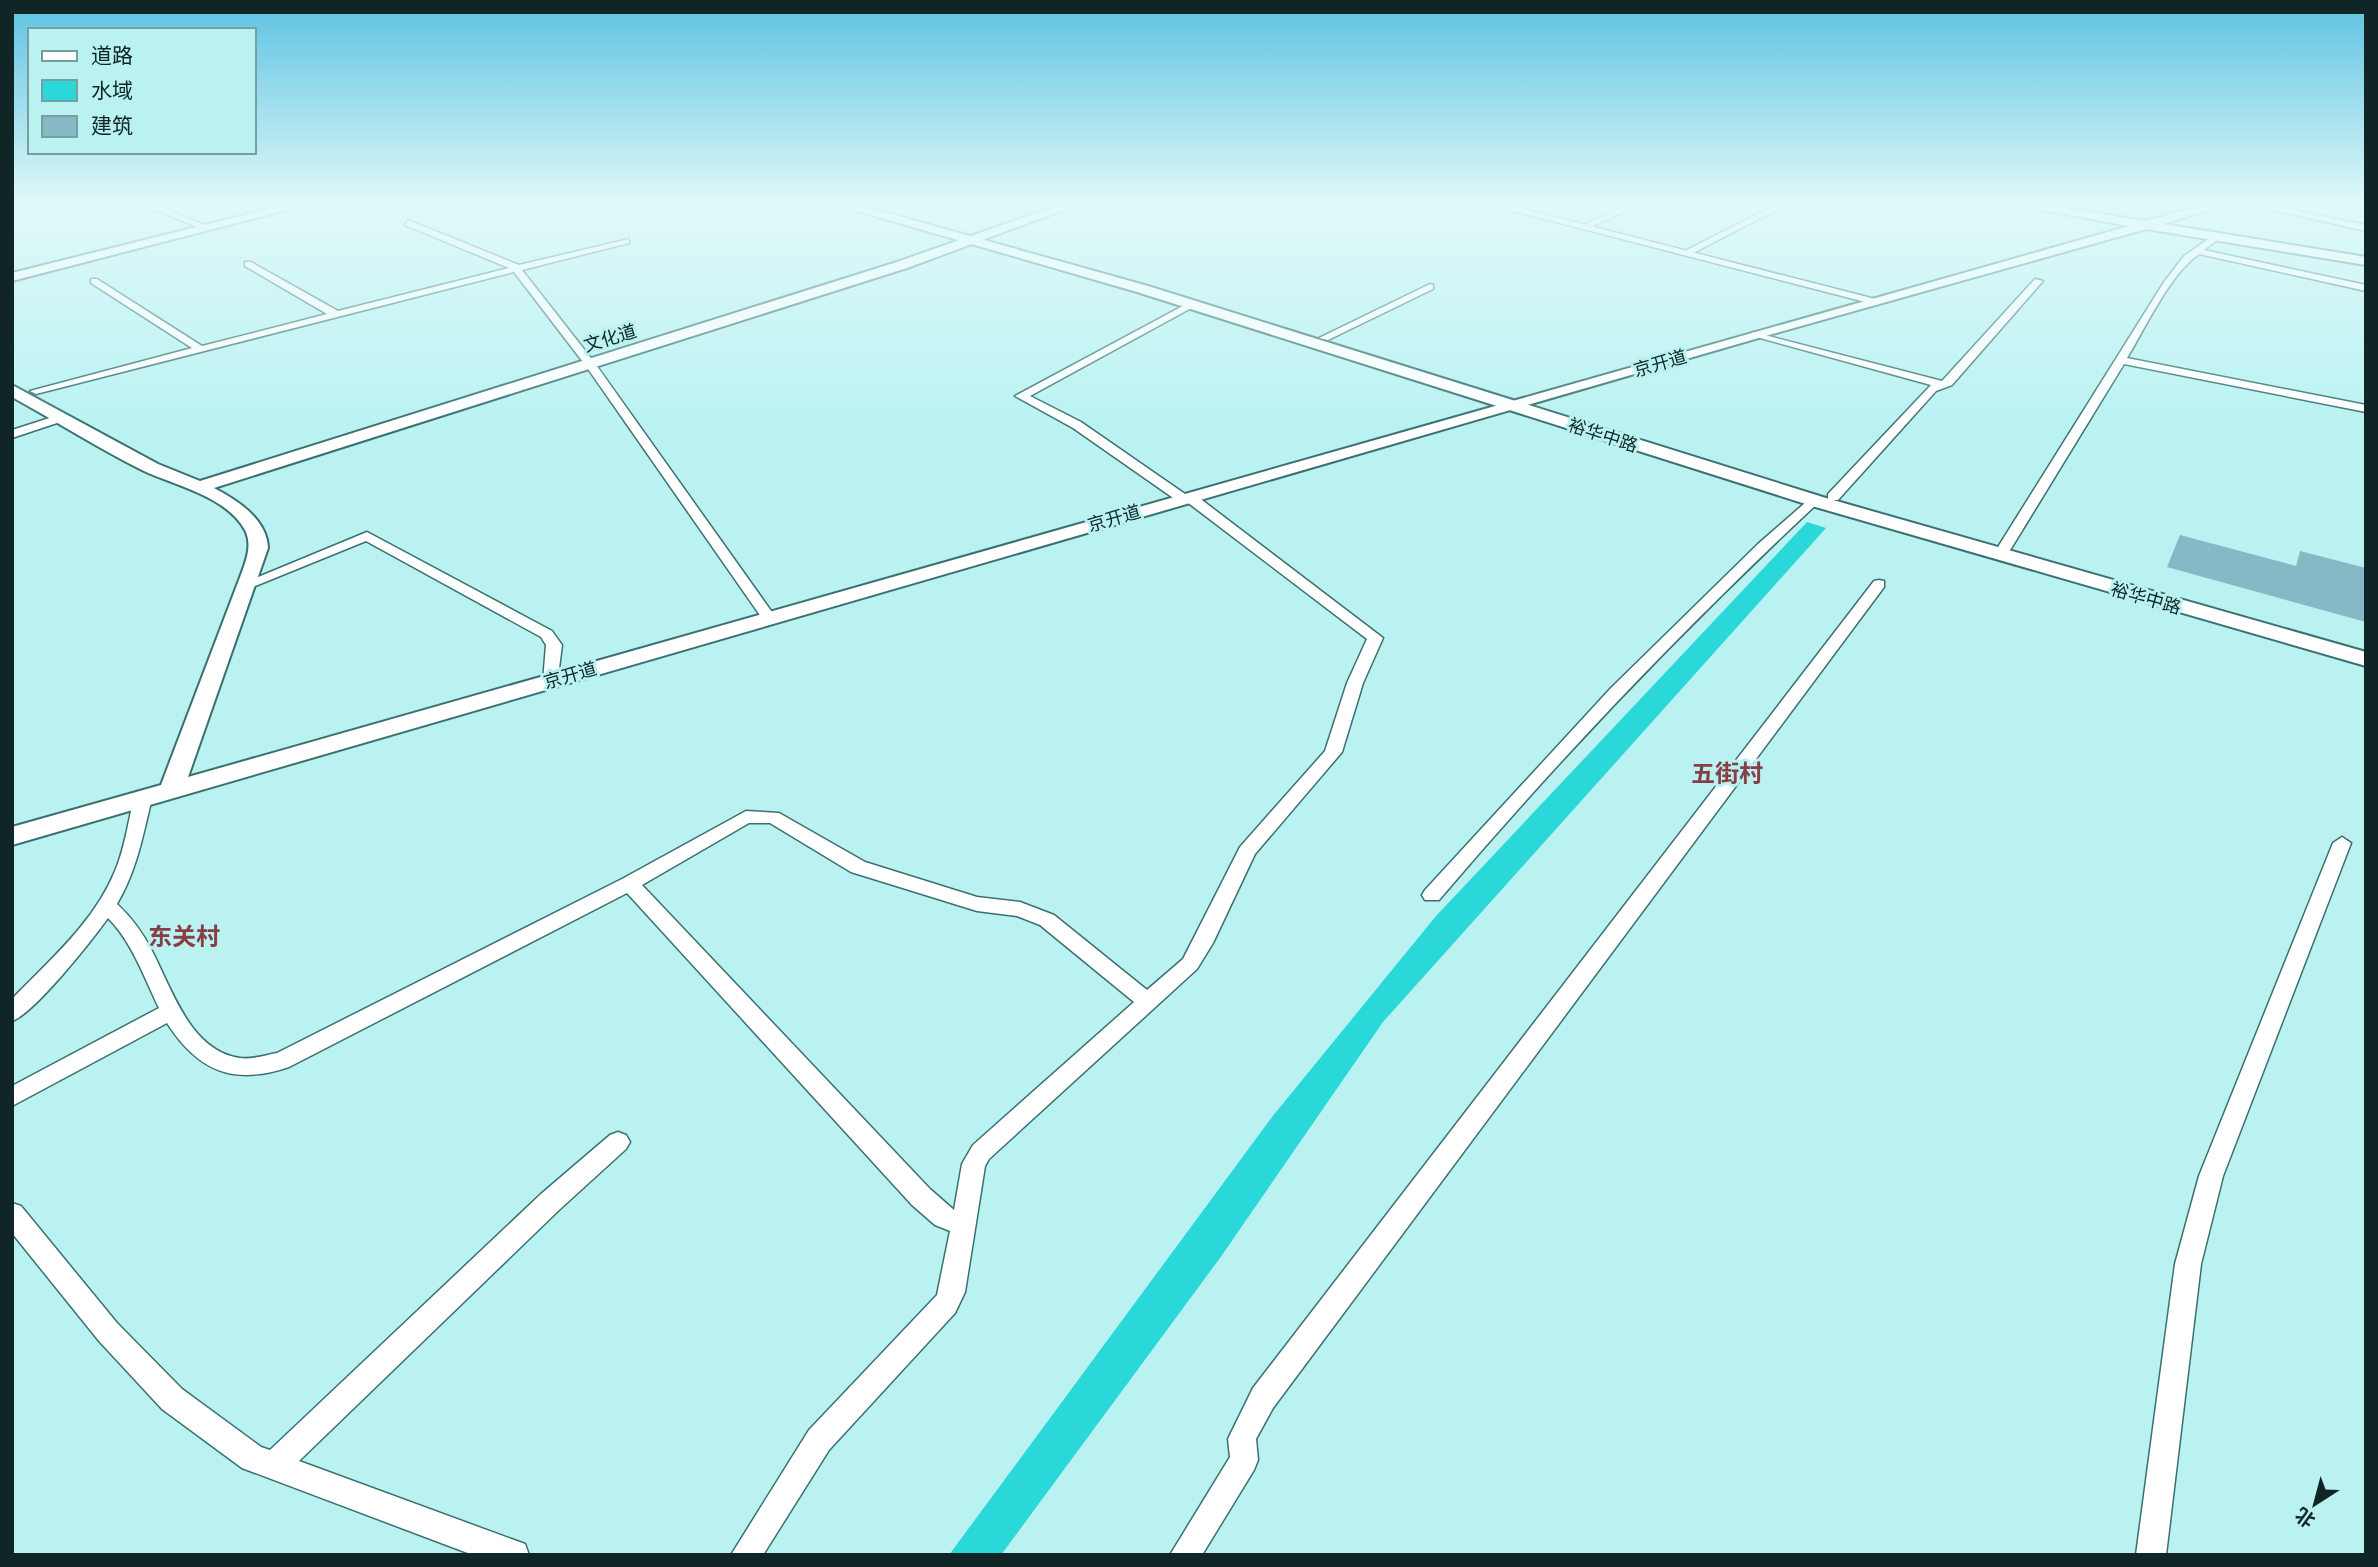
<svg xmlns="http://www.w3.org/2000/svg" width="2378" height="1567" font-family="Roboto,'Noto Sans SC',sans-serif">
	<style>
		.water { fill: #2ad8da }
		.building { fill: #86b8c5 }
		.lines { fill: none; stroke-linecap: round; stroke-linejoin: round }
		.minor-casing { stroke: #3b7070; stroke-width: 3 }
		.tertiary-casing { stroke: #3b7070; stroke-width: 3 }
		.secondary-casing { stroke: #3b7070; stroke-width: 4 }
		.primary-casing { stroke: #3b7070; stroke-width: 4 }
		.minor { fill: #fff; fill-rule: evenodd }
		.tertiary { fill: #fff; fill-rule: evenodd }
		.secondary { fill: #fff; fill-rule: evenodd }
		.primary { fill: #fff; fill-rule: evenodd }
		.labels { text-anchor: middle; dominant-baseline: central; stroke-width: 6; stroke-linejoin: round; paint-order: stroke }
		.far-street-label { font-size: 18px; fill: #102626; stroke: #baf2f2 }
		.quarter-label { font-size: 24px; font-weight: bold; fill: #873e44; stroke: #baf2f2 }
	</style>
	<rect width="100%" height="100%" fill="#baf2f2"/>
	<!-- water -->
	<polygon class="water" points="1807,522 1826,528 1383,1022 1220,1258 1001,1555 949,1555 1272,1117 1436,916"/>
	<!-- building -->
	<polygon class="building" points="2180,535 2296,566 2300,551 2366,568 2366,622 2167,567"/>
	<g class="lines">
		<defs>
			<g id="minor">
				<polygon points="21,205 37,205 12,212 12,207"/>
				<polygon points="143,205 155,205 207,226 200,228"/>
				<polygon points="256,205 269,205 276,209 272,212"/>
				<polygon points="1519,205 1531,205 1512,212 1512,208"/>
				<polygon points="1628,205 1640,205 1586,229 1579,227"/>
				<polygon points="1775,205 1786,205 1689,255 1681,253"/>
				<polygon points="2252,205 2269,205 2366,225 2366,231"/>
				<polygon points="408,220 519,265 629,239 629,243 522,270 594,362 774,615 774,621 764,621 586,366 514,272 36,394 30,391 192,348 91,283 91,279 97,279 202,346 327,314 245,266 245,262 251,262 338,311 509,268 405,225"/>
				<path d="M2214,235L2221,237L2204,250L2366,285V291L2199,254C2170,274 2146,327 2127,358L2366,405V412L2124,364L2012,547L2010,550H2000L1998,547L2164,282L2184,256Z"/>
				<polygon points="2035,279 2043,281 1952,385 1936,391 1838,500 1828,500 1828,494 1931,385 1753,336 1753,332 1942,381"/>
				<polygon points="1430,284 1433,285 1433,289 1328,340 1319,338"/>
				<path d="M1192,301L1195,302V306L1030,396L1081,422L1185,494H1194L1383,638L1363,683L1342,752L1255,854L1213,943L1197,969L989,1159L985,1166L965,1292L955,1313L829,1450L763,1555H731L809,1430L937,1295L950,1231L935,1225L912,1205L627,893L289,1067C233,1086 198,1071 167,1023L12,1106V1086L159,1008C144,977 132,942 108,918C93,939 34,1014 12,1021V999C50,960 95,921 115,871C125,848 128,822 134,798L143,792L152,798C143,835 137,870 117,904C132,918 143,933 152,951C172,989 190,1051 240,1058C251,1060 266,1055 277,1053L622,879L746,811L779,813L865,862L977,897L1020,902L1054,915L1147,990L1183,959L1240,847L1325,751L1347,683L1367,639L1187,502H1179L1073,428L1015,396ZM749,823H770L851,872L977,911L1017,916L1040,925L1134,1002L973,1145L962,1164L954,1210L930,1189L642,885Z"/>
				<polygon points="62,414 68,418 66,420 12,438 12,430"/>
				<path d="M1813,496L1820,500L1818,503C1684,628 1558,760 1439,900H1425L1422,895L1425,890L1611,688L1758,544Z"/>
				<polygon points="367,532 552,631 562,645 557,684 551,686 543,681 546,645 541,637 366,541 253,587 243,587 241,584"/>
				<polygon points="1879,580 1884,581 1884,587 1273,1408 1256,1439 1258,1460 1254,1470 1202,1555 1170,1555 1230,1457 1228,1439 1253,1388 1874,581"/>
				<polygon points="2342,837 2351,843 2223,1176 2201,1264 2166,1555 2136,1555 2175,1264 2199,1176 2333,843"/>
				<polygon points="618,1132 626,1135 630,1142 626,1149 559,1210 299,1461 514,1540 525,1544 529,1555 473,1555 242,1468 162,1409 99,1341 12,1233 12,1203 21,1206 117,1323 182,1389 261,1447 270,1450 541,1194 610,1135"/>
			</g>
			<polygon id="tertiary" points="1490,205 1508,205 1883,301 1877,305"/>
			<path id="secondary" d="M1059,205H1077L907,268L214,488C237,500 267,519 268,548L188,777L2129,226L2016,205H2045L2146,221L2204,205H2224L2163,224L2366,257V265L2146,229L1762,337L12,845V827L161,785L242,572C247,558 252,544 245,530C226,496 176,486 144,471C99,449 56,421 12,397V385L158,464L200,481L897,262Z"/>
			<g id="primary">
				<polygon points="284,205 306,205 12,281 12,273"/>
				<polygon points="837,205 859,205 1148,286 1826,498 2366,652 2366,666 1812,506 1137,292"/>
			</g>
		</defs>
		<!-- minor casing -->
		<use href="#minor" class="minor-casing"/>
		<!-- tertiary casing -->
		<use href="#tertiary" class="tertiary-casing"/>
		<!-- secondary casing -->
		<use href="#secondary" class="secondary-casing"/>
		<!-- primary casing -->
		<use href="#primary" class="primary-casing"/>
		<!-- minor -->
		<use href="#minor" class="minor"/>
		<!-- tertiary -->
		<use href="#tertiary" class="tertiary"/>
		<!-- secondary -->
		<use href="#secondary" class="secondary"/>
		<!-- primary -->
		<use href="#primary" class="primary"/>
	</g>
	<!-- sky -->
	<linearGradient id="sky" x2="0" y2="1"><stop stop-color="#5cc2e2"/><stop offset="0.48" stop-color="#e0f9f9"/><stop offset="1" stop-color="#e0f9f9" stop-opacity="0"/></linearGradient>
	<rect width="2378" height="425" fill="url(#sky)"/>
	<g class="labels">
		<!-- far-street labels -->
		<g class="far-street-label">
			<text transform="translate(610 338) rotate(-17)">文化道</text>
			<text transform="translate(1660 363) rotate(-16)">京开道</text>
			<text transform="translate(1603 435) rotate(18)">裕华中路</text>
			<text transform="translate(1114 518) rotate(-16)">京开道</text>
			<text transform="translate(2146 598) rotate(16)">裕华中路</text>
			<text transform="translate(570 675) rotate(-16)">京开道</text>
		</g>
		<!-- quarter labels -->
		<g class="quarter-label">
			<text x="1727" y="774">五街村</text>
			<text x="184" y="937">东关村</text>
		</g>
	</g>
	<!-- border -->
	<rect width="2378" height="1567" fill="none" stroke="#102626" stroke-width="28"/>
	<!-- legend -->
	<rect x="28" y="28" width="228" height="126" fill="#baf2f2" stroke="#76a0a0" stroke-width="2"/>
	<rect x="42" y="51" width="35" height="10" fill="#ffffff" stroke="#76a0a0" stroke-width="2"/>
	<text x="91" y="63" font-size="21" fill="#102626">道路</text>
	<rect x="42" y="80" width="35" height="21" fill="#2ad8da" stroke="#76a0a0" stroke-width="2"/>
	<text x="91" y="98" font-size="21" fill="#102626">水域</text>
	<rect x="42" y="116" width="35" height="21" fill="#86b8c5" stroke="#76a0a0" stroke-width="2"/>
	<text x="91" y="133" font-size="21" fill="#102626">建筑</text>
	<!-- north arrow -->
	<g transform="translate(2315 1504) rotate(216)" stroke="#baf2f2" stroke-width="5" paint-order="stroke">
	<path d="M0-5L12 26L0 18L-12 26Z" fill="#102626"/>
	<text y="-10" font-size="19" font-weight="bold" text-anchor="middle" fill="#102626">北</text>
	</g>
</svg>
